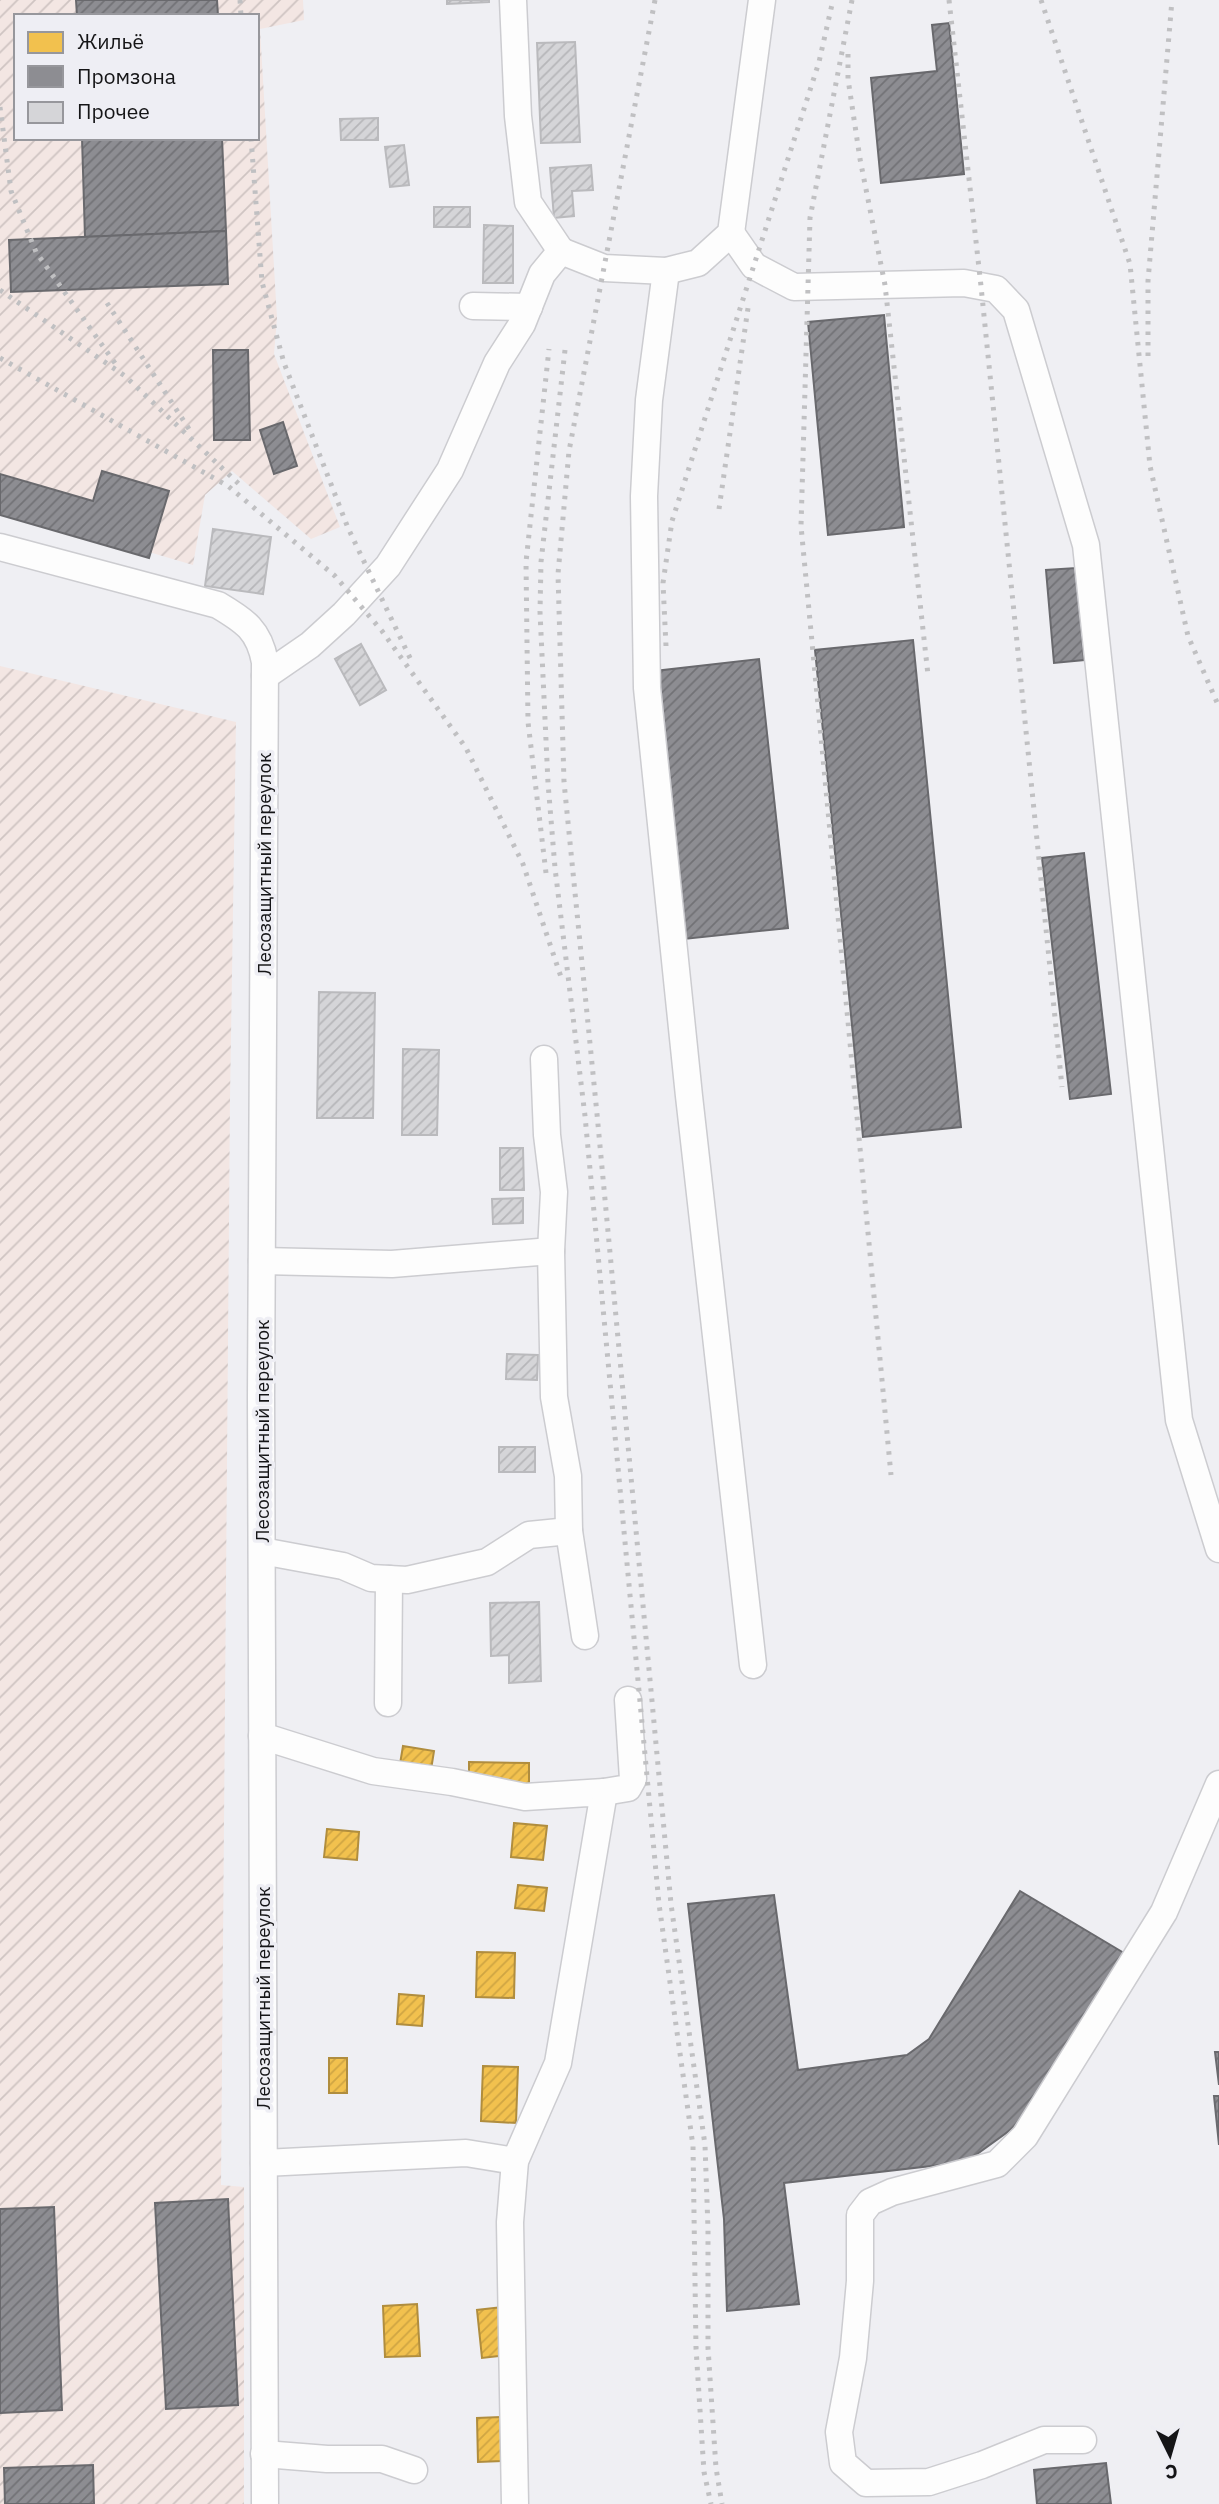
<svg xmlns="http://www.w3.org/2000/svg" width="1219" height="2504" font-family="'IBM Plex Sans',sans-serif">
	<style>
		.industrial { fill: url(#industrial-furrows); fill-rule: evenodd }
		.homes { fill: url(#homes-hatch); stroke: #b08d3e; stroke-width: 2 }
		.industry { fill: url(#industry-hatch); stroke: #69696d; stroke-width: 2 }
		.building { fill: url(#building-hatch); stroke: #bababd; stroke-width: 2 }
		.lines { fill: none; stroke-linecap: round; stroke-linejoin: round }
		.minor-casing { stroke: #ccccd0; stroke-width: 29 }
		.minor { stroke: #fdfdfd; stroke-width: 26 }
		.rail { stroke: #c0c0c2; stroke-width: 5; stroke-dasharray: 3.5 7; stroke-linecap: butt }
		.labels { text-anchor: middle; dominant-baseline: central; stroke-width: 7; stroke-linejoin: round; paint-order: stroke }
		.street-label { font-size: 19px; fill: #151517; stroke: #eeeef4 }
	</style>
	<defs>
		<pattern id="industrial-furrows" width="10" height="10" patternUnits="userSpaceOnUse" patternTransform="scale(1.75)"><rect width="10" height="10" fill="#f3e6e3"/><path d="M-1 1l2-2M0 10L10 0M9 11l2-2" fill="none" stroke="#cfc4c2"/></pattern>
		<pattern id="homes-hatch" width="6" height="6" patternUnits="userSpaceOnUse" patternTransform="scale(1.75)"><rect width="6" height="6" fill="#f2c14e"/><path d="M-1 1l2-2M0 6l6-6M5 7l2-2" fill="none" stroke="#cfa543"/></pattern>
		<pattern id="industry-hatch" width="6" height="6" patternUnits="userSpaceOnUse" patternTransform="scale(1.75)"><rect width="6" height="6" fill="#8d8d92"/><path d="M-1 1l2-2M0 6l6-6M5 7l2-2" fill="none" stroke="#727276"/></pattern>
		<pattern id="building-hatch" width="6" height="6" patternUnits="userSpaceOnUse" patternTransform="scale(1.75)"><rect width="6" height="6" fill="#d5d5d8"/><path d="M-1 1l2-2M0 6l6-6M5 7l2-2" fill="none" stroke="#b6b6b9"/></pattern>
	</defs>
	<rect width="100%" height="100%" fill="#efeff3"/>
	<!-- industrial -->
	<g class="industrial">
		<path d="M0,0H303L304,20L260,29L277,318L274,354L340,527L311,539L232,471L205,495L193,565L0,508ZM16,16H257V138H16Z"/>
		<polygon points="0,666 236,722 230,1099 221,2185 244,2187 244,2504 0,2504"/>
	</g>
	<!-- homes -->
	<g class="homes">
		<polygon points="403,1746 434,1751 430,1776 399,1770"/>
		<polygon points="469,1762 529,1763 529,1784 469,1783"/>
		<polygon points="514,1823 547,1826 543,1860 511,1857"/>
		<polygon points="327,1829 359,1832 357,1860 324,1857"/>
		<polygon points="518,1885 547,1888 544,1911 515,1908"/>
		<polygon points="477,1952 515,1953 514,1998 476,1997"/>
		<polygon points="399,1994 424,1996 422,2026 397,2024"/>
		<rect x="329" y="2058" width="18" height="35"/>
		<polygon points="483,2066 518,2067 516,2123 481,2121"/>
		<polygon points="417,2304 420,2356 385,2357 383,2306"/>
		<polygon points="502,2307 507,2355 482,2358 477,2310"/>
		<polygon points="500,2417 502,2461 478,2462 477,2418"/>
	</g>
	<!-- industry -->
	<g class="industry">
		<polygon points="76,0 217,0 218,16 77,16"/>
		<polygon points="949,23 964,174 881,183 871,78 937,71 932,25"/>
		<polygon points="82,138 222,138 226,231 85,237"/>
		<polygon points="226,231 228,284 11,292 9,240"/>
		<polygon points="884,315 904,527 828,535 808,322"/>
		<polygon points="213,350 248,350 250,440 214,440"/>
		<polygon points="283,422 297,466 274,474 260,430"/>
		<polygon points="102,471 169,491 149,558 0,515 0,474 93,501"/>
		<polygon points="1076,568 1084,660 1054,663 1046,570"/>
		<polygon points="913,640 961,1127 863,1137 815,650"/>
		<polygon points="759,659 788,928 684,939 655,671"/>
		<polygon points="1084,853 1111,1094 1070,1099 1042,858"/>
		<polygon points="1020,1891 1124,1953 1020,2123 966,2162 784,2183 799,2304 727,2311 724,2219 688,1904 774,1895 798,2070 907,2055 929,2039"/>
		<polygon points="1215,2052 1219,2052 1219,2085"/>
		<polygon points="1214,2096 1219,2096 1219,2145"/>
		<polygon points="228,2199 238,2405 166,2409 155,2203"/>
		<polygon points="54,2207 62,2410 0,2413 0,2209"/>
		<polygon points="1106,2463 1111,2504 1037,2504 1034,2470"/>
		<polygon points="93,2465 94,2504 5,2504 4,2468"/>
	</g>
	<!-- building -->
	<g class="building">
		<polygon points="447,0 489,0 489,2 447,4"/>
		<polygon points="575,42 580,142 541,143 537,43"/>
		<polygon points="378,118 378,140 341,140 340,119"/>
		<polygon points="404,145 409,185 390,187 385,147"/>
		<polygon points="591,165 593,190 572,191 574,216 554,218 550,168"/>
		<rect x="434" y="207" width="36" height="20"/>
		<polygon points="484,225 513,226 513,283 483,283"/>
		<polygon points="213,529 271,537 263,594 205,586"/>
		<polygon points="361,644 386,690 360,705 335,659"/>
		<polygon points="319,992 375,993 373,1118 317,1118"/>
		<polygon points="403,1049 439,1050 437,1135 402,1135"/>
		<polygon points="500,1148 523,1148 524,1190 500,1190"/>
		<polygon points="523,1198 523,1223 493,1224 492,1199"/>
		<polygon points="507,1354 538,1355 537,1380 506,1379"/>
		<rect x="499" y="1447" width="36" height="25"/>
		<polygon points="539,1602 541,1681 509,1683 509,1655 491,1656 490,1603"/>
	</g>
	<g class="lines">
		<defs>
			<g id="minor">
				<polyline points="513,0 518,116 528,202 561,251"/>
				<polyline points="731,233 754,266 794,287 964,283 996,289 1016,310 1086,545 1179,1420 1219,1549"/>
				<polyline points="561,251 604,268 666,271 698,263 731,233 762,0"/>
				<polyline points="666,271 649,400 644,496 647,688 689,1096 753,1665"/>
				<polyline points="473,306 529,307"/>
				<path d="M0,547L218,605C245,621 259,630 265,662L261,1397L265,2504"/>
				<polyline points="265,676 310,645 344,614 388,566 450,470 497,363 522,324 542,274 561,251"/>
				<polyline points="544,1059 547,1135 554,1192 551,1251 554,1397 568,1476 569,1531 585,1636"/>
				<polyline points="262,1261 392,1264 551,1251"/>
				<polyline points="262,1551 343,1566 371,1578 407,1580 487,1562 529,1535 569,1531"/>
				<polyline points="388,1703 389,1579"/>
				<polyline points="262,1736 373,1771 452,1782 525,1797 604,1792 558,2063 515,2161 510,2222 515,2504"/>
				<polyline points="604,1792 628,1788 633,1779 628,1700"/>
				<polyline points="264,2163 466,2153 515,2161"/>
				<polyline points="1083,2440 1044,2440 982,2465 929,2482 866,2483 843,2463 839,2432 853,2358 860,2281 860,2215 870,2202 892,2192 997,2164 1025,2136 1164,1912 1219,1784"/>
				<polyline points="264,2454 327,2459 382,2459 414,2470"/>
			</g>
		</defs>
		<!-- minor casing -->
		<use href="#minor" class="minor-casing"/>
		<!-- minor -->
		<use href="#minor" class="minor"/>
		<!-- rail -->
		<g class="rail">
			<polyline points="240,0 241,16"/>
			<polyline points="655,0 569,451 558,574 564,782 597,1114 671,1904 705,2145 708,2229 708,2348 716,2468 722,2504"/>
			<polyline points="852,0 810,218 801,526 891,1475"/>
			<polyline points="949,0 981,286 1062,1087"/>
			<polyline points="1041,0 1130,264 1150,466 1188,636 1219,707"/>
			<polyline points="848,54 848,79 860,159 885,285 928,675"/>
			<polyline points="0,107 11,191 36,252 117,366"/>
			<polyline points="251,138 262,282 284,363 348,528 411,660"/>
			<polyline points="0,290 125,376 241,486"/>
			<polyline points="107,303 189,429"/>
			<polyline points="565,350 541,562 540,612 548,783 555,868 585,1116 659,1904 693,2146 696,2348 704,2472 711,2504"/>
			<polyline points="1148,356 1148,281 1172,0"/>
			<polyline points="0,358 228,486 335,576 382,631 466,748 523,864 561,977"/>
			<polyline points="719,509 748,308"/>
			<polyline points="666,646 663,583 672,521 819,62 833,0"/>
			<polyline points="546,873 528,722 526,562 549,349"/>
		</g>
	</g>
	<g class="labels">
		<!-- street labels -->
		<g class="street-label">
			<text transform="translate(264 864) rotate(-90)">Лесозащитный переулок</text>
			<text transform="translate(262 1431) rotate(-90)">Лесозащитный переулок</text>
			<text transform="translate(263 1998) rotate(-90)">Лесозащитный переулок</text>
		</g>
	</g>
	<!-- legend -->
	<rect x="14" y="14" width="245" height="126" fill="#eeeef4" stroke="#97979c" stroke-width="2"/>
	<rect x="28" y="32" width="35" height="21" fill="#f2c14e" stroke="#97979c" stroke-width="2"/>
	<text x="77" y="49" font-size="21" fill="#151517">Жильё</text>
	<rect x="28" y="66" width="35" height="21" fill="#8d8d92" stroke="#97979c" stroke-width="2"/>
	<text x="77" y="84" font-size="21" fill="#151517">Промзона</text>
	<rect x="28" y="102" width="35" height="21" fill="#d5d5d8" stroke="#97979c" stroke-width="2"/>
	<text x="77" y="119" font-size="21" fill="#151517">Прочее</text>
	<!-- north arrow -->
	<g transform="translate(1170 2455) rotate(175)" stroke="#eeeef4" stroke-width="5" paint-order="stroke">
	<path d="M0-5L12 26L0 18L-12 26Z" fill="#151517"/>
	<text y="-10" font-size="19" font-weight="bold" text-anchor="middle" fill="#151517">С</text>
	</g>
</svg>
